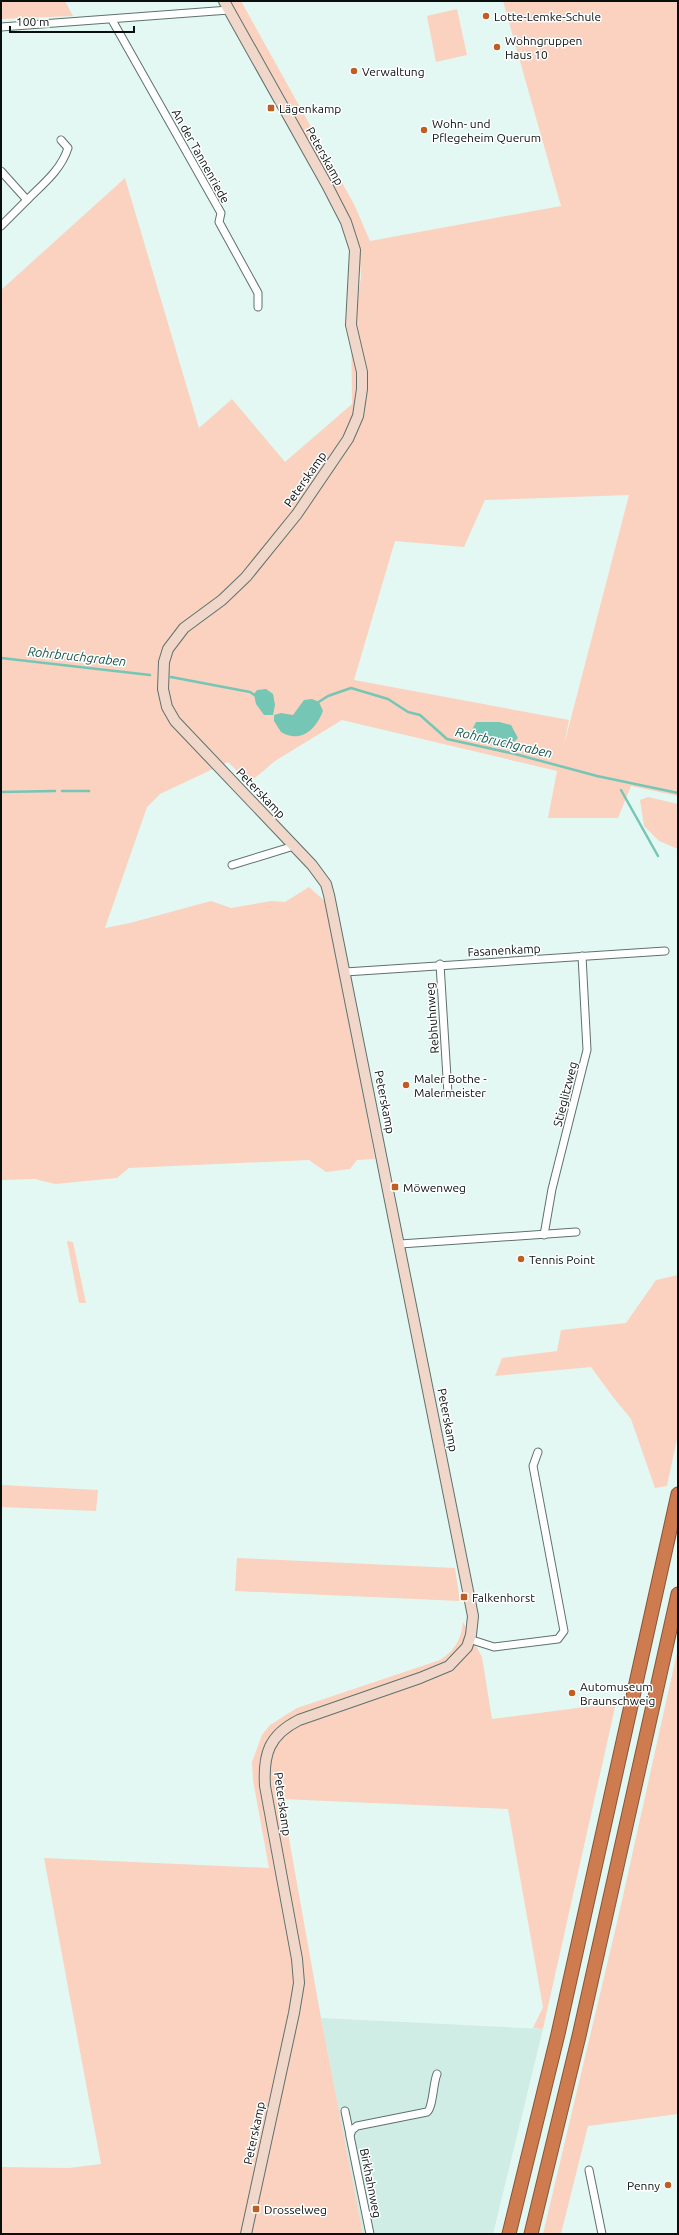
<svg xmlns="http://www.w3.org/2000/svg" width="679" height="2235" font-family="Ubuntu,sans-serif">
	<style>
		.built { fill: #cfece5 }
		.green { fill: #fad2bf; fill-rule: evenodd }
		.water { fill: #75c6b5 }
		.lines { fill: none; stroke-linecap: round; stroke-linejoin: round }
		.stream { stroke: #75c6b5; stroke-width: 2.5 }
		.street-casing { stroke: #5f716d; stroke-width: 9 }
		.secondary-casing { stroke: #5f716d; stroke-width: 12 }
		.highway-casing { stroke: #885538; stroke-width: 15 }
		.street { stroke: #fff; stroke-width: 7 }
		.secondary { stroke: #f0d7ca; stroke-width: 10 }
		.highway { stroke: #cd7b4f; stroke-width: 13 }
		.poi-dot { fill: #c05d22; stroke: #fff; stroke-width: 1.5 }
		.labels { text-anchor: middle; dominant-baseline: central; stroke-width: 3; stroke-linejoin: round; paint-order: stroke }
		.poi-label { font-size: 12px; fill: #080f0e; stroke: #fff; text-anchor: start }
		.street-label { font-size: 12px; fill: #080f0e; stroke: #fff }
		.water-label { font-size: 13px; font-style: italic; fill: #15594d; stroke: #fff }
	</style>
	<rect width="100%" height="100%" fill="#e3f8f3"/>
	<!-- built -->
	<polygon class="built" points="321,2018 543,2029 493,2234 363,2234"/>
	<!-- green -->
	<g class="green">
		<polygon points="1,1 65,1 73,16 1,19"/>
		<path d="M229,1H241L355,206L370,241L561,206L503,1H678V796L631,786L618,818H548L557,771L342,720L275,761L249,783L228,762L160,794L147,807L105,928L130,923L211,901L231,908L271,901L285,902L309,887L327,903L375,1159L357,1160L350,1169L326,1172L309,1160L129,1168L117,1178L55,1184L35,1179L1,1180V290L125,178L199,428L232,399L285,462L352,404L351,318L357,303L361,277L359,246L351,219ZM629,495L564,745L569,720L354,680L395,541L464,547L485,500Z"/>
		<polygon points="457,9 467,55 436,62 427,16"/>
		<polygon points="648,797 678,804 678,849 659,841 644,826 640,800"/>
		<polygon points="67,1241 73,1242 86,1303 79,1303"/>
		<polygon points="678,1275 678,1434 667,1486 655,1488 631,1419 613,1397 591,1367 495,1376 502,1358 557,1351 561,1330 626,1323 656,1280"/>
		<polygon points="1,1485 98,1490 96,1511 1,1507"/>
		<polygon points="237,1558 455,1568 460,1601 235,1591"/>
		<path d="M463,1622L482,1657L492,1719L616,1703L543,2029L533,2028L543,2007L508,1809L282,1799L321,2018L363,2234H1V2167L69,2168L101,2164L44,1858L269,1868L253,1780L252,1762L262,1735L270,1725L297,1708L440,1660C455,1650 461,1640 463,1622Z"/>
		<polygon points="678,1648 678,2114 588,2126 561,2234 543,2234 619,1914"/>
	</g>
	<!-- water -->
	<g class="water">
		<polygon points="266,689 273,694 275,705 273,715 264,715 256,704 254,694 257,690"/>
		<path d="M312,699L319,702L323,711C316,729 301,744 281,732L274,721V715L281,713L293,715L304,700Z"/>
		<polygon points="476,722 499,722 511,725 518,738 509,747 483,741 470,734"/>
	</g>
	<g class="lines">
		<!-- stream -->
		<g class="stream">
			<polyline points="1,658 150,675"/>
			<polyline points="171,677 250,692 256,696"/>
			<polyline points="317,703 328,696 351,688 388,699 408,712 420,715 447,739 515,754 597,776 678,793"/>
			<polyline points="621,790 658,856"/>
			<polyline points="62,791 89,791"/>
			<polyline points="1,792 55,791"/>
		</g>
		<defs>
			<g id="street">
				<polyline points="112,20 221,213 219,222 258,293 258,307"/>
				<polyline points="1,27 229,10"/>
				<path d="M1,171L27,200C43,184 61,170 68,148L61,140"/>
				<polyline points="1,226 27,200"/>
				<polyline points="232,865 294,846"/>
				<polyline points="440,964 448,1094"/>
				<polyline points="345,972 665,951"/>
				<polyline points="544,1235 552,1189 587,1050 582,956"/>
				<polyline points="400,1244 576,1232"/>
				<polyline points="469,1639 494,1647 558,1639 564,1631 533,1466 538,1452"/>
				<polyline points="345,2111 350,2135"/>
				<polyline points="589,2170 602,2234"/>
				<path d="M370,2234L350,2136L352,2130L357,2126L427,2112C433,2108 433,2083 437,2074"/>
			</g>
			<path id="secondary" d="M224,1L327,185L346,222L355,250L351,325L362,372V389L358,416L348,439L297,514L246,577L222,600L184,628L168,649L164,662L163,689L167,707L175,721L312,865L326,884L329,895L473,1616L471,1635L467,1647L449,1666L420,1678L299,1720C269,1735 263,1754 265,1786L297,1959L299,1983L294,2013L246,2234"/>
			<g id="highway">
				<polyline points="509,2234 558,2034 678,1494"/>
				<polyline points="531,2234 579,2036 678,1594"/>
			</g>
		</defs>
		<!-- street casing -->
		<use href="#street" class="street-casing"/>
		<!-- secondary casing -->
		<use href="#secondary" class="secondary-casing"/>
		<!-- highway casing -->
		<use href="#highway" class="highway-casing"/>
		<!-- street -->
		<use href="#street" class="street"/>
		<!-- secondary -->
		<use href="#secondary" class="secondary"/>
		<!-- highway -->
		<use href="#highway" class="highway"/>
	</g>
	<!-- markers -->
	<g class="poi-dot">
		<circle cx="486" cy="16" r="4"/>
		<circle cx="497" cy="47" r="4"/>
		<circle cx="354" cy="71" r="4"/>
		<rect x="267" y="104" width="8" height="8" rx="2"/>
		<circle cx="424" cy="130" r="4"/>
		<circle cx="406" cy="1085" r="4"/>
		<rect x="391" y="1183" width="8" height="8" rx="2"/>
		<circle cx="521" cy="1259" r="4"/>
		<rect x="460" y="1593" width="8" height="8" rx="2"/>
		<circle cx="572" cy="1693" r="4"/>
		<circle cx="668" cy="2185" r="4"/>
		<rect x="252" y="2205" width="8" height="8" rx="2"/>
	</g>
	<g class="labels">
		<!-- poi labels -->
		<g class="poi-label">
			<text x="494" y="16">Lotte-Lemke-Schule</text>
			<text x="505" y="40">Wohngruppen<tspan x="505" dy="14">Haus 10</tspan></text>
			<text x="362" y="71">Verwaltung</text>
			<text x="279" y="108">Lägenkamp</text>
			<text x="432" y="123">Wohn- und<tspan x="432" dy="14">Pflegeheim Querum</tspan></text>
			<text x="414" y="1078">Maler Bothe -<tspan x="414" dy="14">Malermeister</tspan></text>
			<text x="403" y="1187">Möwenweg</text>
			<text x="529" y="1259">Tennis Point</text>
			<text x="472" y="1597">Falkenhorst</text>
			<text x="580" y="1686">Automuseum<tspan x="580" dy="14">Braunschweig</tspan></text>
			<text x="660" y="2185" text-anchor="end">Penny</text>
			<text x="264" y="2209">Drosselweg</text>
		</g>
		<!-- street labels -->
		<g class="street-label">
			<text transform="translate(201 156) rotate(61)">An der Tannenriede</text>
			<text transform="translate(325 156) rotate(61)">Peterskamp</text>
			<text transform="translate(305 479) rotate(-55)">Peterskamp</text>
			<text transform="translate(261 793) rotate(46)">Peterskamp</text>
			<text transform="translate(504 950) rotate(-3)">Fasanenkamp</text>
			<text transform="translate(432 1018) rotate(-94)">Rebhuhnweg</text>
			<text transform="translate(565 1094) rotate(-76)">Stieglitzweg</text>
			<text transform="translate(385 1102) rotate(79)">Peterskamp</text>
			<text transform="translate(448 1420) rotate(79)">Peterskamp</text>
			<text transform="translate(283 1804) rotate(82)">Peterskamp</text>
			<text transform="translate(254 2133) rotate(-78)">Peterskamp</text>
			<text transform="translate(371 2183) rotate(79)">Birkhahnweg</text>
		</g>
		<!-- water labels -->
		<g class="water-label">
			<text transform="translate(77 656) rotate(6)">Rohrbruchgraben</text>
			<text transform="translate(504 742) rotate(13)">Rohrbruchgraben</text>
		</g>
	</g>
	<!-- border -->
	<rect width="679" height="2235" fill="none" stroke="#080f0e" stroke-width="4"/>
	<!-- scale -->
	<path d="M10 26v6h124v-6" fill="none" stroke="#080f0e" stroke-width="2"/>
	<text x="16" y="26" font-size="12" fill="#080f0e" stroke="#ffffff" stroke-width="3" paint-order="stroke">100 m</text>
</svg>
